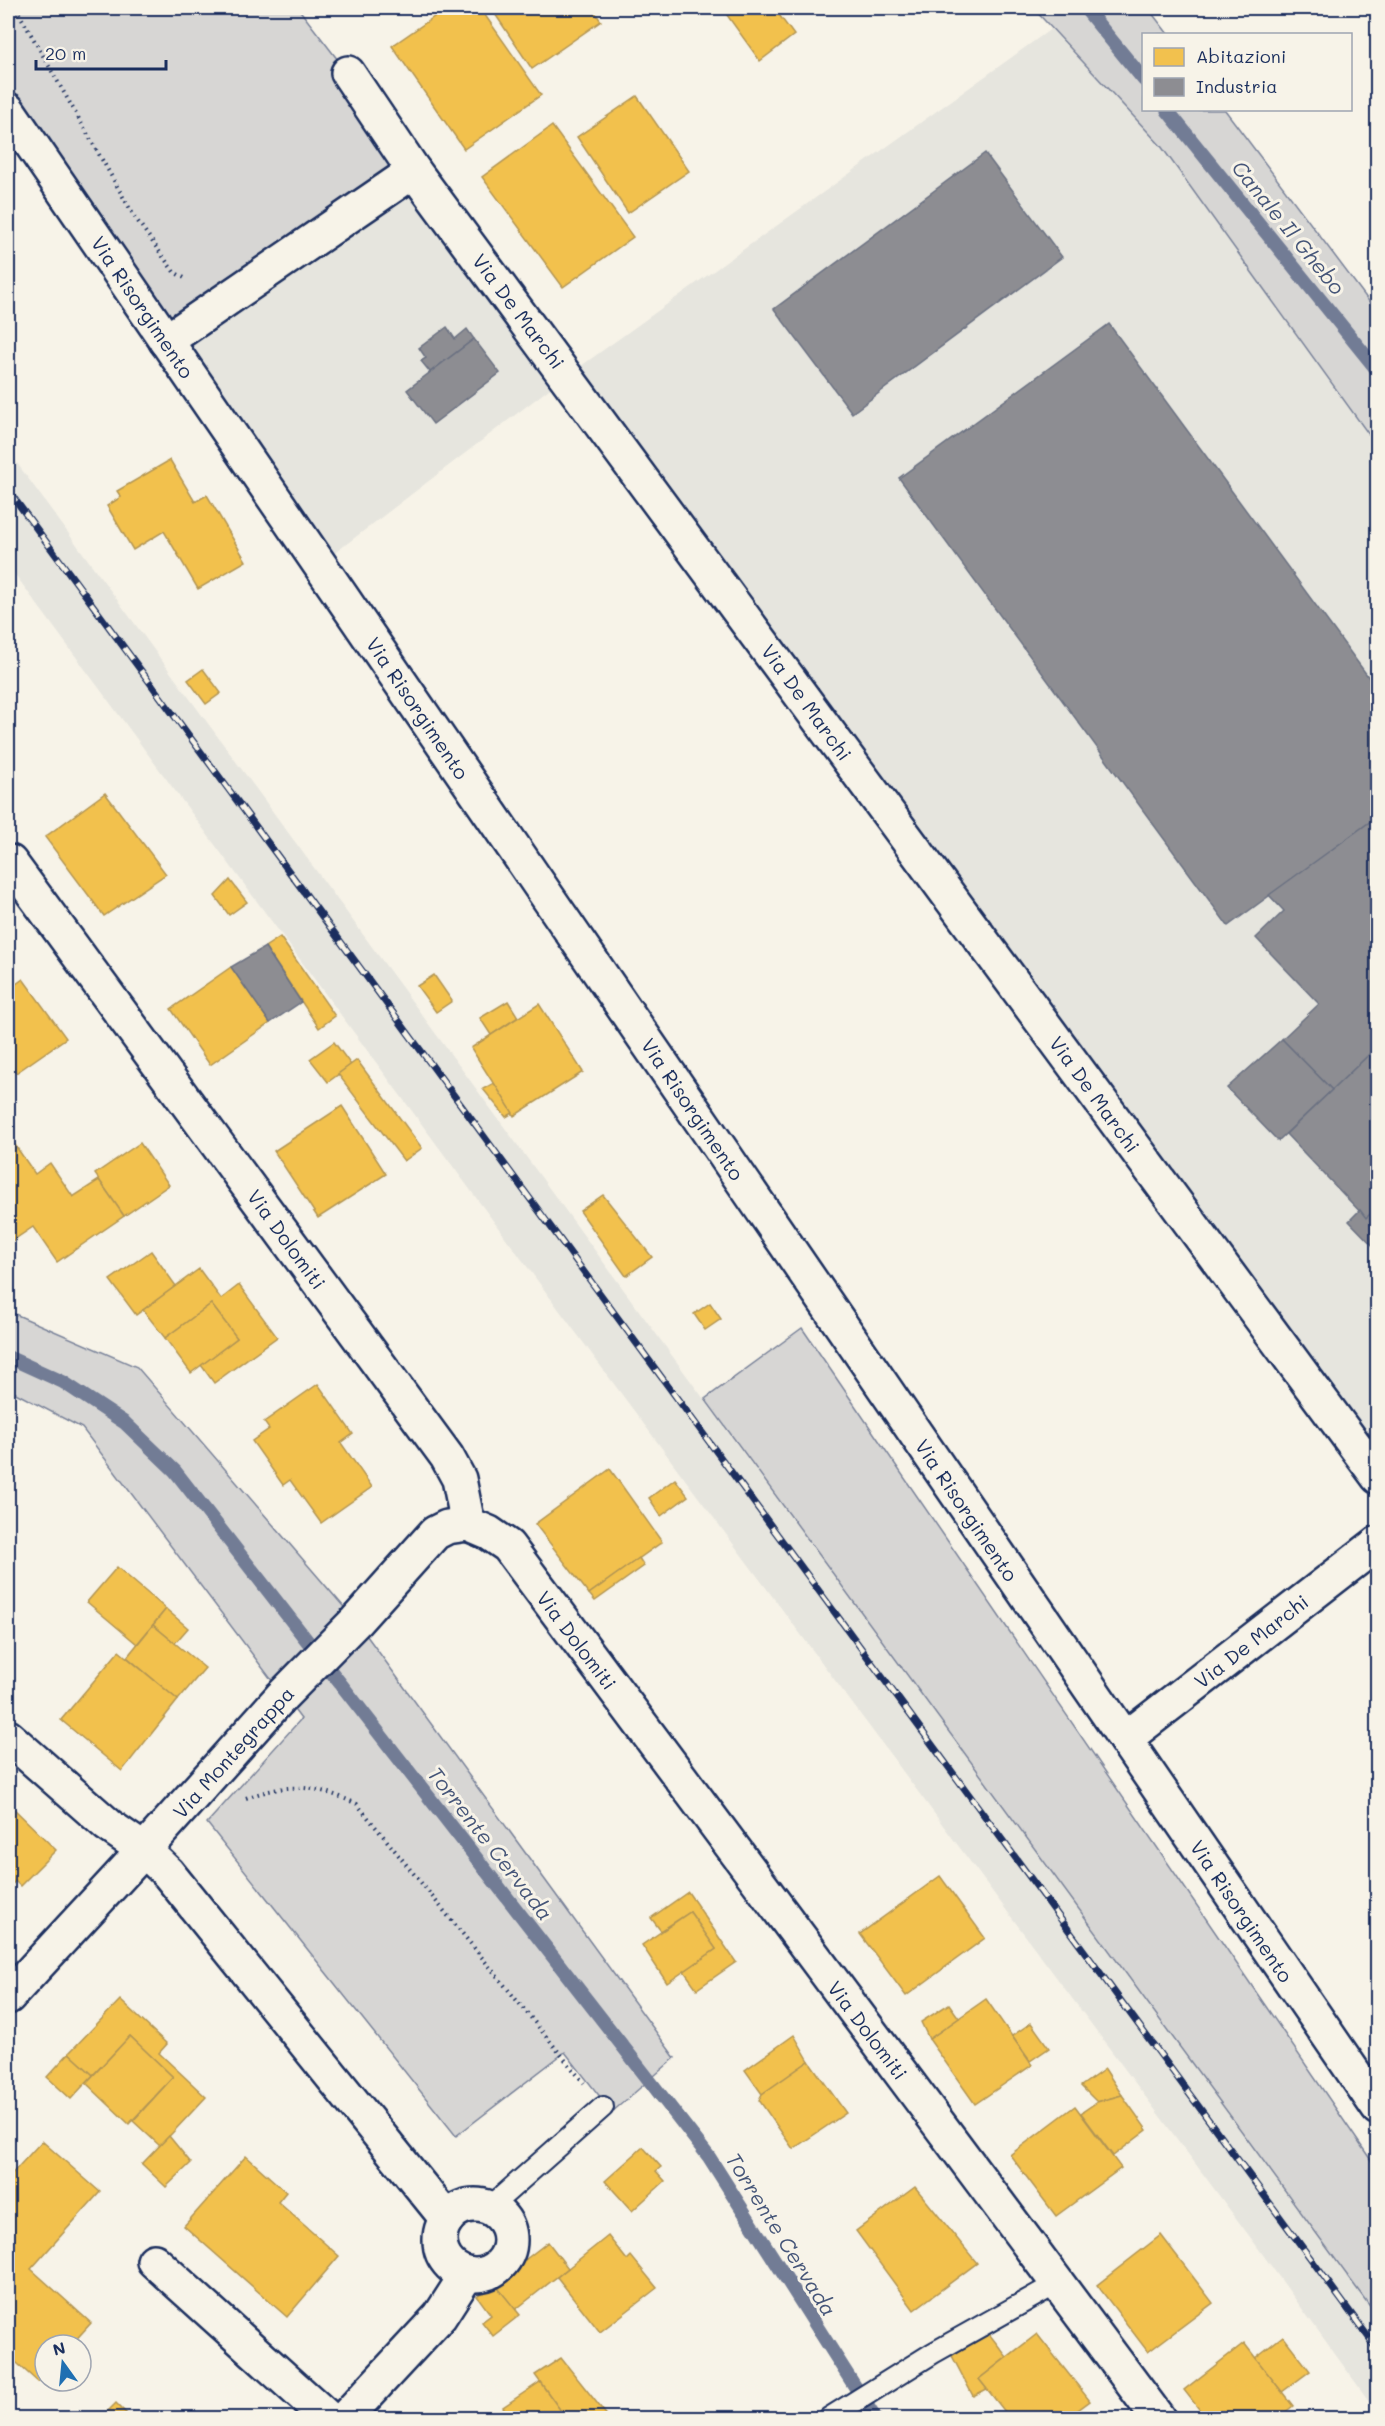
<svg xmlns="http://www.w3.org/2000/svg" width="1385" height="2426" font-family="Mali,sans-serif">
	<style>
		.built { fill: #e6e5de }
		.green { fill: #d7d6d4; stroke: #798299; stroke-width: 1.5 }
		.homes { fill: #f2c14e; stroke: #b29553; stroke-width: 1.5 }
		.industry { fill: #8d8d92; stroke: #6b7182; stroke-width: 1.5 }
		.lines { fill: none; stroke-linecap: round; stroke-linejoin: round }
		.stream { stroke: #727c95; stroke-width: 14 }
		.service-casing { stroke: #1b2f5e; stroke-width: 24 }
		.minor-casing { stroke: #1b2f5e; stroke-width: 38 }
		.primary-casing { stroke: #1b2f5e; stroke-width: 38 }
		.path { stroke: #1b2f5e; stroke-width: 4; stroke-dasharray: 1.5 4.5; stroke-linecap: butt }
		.service { stroke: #f7f3e8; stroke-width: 20 }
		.minor { stroke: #f7f3e8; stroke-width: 33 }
		.primary { stroke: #f7f3e8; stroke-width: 33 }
		.rail-casing { stroke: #1b2f5e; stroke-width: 7 }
		.rail { stroke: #f7f3e8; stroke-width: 4.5; stroke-dasharray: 14; stroke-linecap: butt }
		.labels { text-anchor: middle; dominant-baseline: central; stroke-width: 6; stroke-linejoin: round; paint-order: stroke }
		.street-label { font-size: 20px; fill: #1b2f5e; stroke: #f7f3e8 }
		.water-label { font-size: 21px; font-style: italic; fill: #465679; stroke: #f7f3e8 }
	</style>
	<rect width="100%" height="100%" fill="#f7f3e8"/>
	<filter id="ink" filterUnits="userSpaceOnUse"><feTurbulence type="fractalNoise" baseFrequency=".0167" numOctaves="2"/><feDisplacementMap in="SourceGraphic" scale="12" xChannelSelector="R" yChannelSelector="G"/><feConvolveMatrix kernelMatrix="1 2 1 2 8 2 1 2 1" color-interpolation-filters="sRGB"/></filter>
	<g filter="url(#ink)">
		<!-- built -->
		<g class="built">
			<polygon points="1051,29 1161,146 1377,446 1377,1477 566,376 319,565 166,341 414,171 567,376"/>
			<polygon points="8,451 1377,2316 1377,2412 1253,2241 611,1380 8,565"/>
		</g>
		<!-- green -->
		<g class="green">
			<polygon points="8,8 298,8 348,73 414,171 166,341 8,110"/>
			<polygon points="1033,8 1148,8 1168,34 1144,34 1144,110 1225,110 1377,312 1377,446 1161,146"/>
			<polygon points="8,1311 137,1367 356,1621 675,2058 612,2112 565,2052 456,2136 207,1823 301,1719 82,1428 8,1389"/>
			<polygon points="802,1328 1377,2169 1377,2316 705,1399"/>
		</g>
		<!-- homes -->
		<g class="homes">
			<polygon points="447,8 480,8 541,95 464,149 392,46"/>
			<polygon points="491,8 592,8 601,21 532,69"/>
			<polygon points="728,8 774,8 794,35 760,61 724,11"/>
			<polygon points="637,96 689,171 628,213 577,137"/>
			<polygon points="552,126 633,237 563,287 482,177"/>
			<polygon points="170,460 195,502 207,495 246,561 198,589 164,531 133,550 107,506 121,497 117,491"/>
			<polygon points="203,669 221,693 206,704 188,680"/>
			<polygon points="105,793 166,874 104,916 45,837"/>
			<polygon points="230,880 247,902 229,915 215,896"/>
			<polygon points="280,937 335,1016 319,1028 265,947"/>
			<polygon points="231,967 270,1023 210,1065 171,1009"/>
			<polygon points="434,975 452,1001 436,1012 417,986"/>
			<polygon points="23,979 66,1038 16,1073 8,1060 8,990"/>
			<polygon points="508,1001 518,1017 491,1035 480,1018"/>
			<polygon points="539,1004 583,1072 514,1116 471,1048"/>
			<polygon points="334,1042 351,1065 328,1082 310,1059"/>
			<polygon points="357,1060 422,1148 404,1161 338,1074"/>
			<polygon points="494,1083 513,1113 506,1117 483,1089"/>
			<polygon points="342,1106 386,1174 318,1218 274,1151"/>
			<polygon points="140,1143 169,1185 124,1216 95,1174"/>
			<polygon points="15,1145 35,1174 50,1163 73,1197 99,1180 124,1216 57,1262 33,1227 9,1243 8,1149"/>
			<polygon points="603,1195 652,1257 626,1276 580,1211"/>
			<polygon points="151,1251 176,1286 136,1315 110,1280"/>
			<polygon points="199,1269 221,1299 239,1285 277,1337 214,1383 201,1365 237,1338 211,1304 165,1338 143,1310"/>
			<polygon points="710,1303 721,1319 705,1330 694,1314"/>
			<polygon points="211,1304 237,1338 191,1373 165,1338"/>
			<polygon points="318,1384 353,1434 341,1443 372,1487 321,1523 290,1480 283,1485 252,1441 269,1429 264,1422"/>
			<polygon points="610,1469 662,1542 589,1594 535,1524"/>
			<polygon points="675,1479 688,1496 661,1516 649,1498"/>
			<polygon points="639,1558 644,1566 595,1601 589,1594"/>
			<polygon points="117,1567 166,1609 137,1644 87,1602"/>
			<polygon points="166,1609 188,1628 175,1643 153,1625"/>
			<polygon points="153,1625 205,1668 178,1700 127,1657"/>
			<polygon points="119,1651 178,1700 122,1771 61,1720"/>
			<polygon points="8,1803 56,1850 20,1886 15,1881 8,1889"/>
			<polygon points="940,1876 985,1938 906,1996 860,1934"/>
			<polygon points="688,1892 736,1962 697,1989 684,1971 716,1949 690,1912 661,1931 651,1918"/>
			<polygon points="690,1912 716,1949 667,1983 642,1945"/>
			<polygon points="986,1999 1032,2065 975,2104 929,2039"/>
			<polygon points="120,2000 167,2044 159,2053 206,2097 160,2146 133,2121 173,2077 130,2036 93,2075 69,2053"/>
			<polygon points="949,2004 959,2018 929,2039 921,2022"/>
			<polygon points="1031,2023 1049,2048 1030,2061 1012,2036"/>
			<polygon points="794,2035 809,2061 762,2094 745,2070"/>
			<polygon points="130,2036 173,2077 129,2124 86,2083"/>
			<polygon points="69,2053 93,2075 71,2099 47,2077"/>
			<polygon points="809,2061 846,2113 793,2149 759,2100 762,2094"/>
			<polygon points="1105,2069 1122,2095 1097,2102 1081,2086"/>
			<polygon points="1122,2095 1147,2130 1113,2156 1081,2113 1097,2102"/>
			<polygon points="1075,2106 1121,2168 1056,2216 1010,2155"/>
			<polygon points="169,2136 191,2163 166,2187 142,2164"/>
			<polygon points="42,2141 100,2192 31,2269 91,2323 71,2345 45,2345 45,2375 38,2382 8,2355 8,2178"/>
			<polygon points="643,2147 661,2167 656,2171 665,2181 632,2211 605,2181"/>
			<polygon points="246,2156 286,2192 278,2202 339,2256 287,2317 184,2226"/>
			<polygon points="915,2187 977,2263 914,2310 856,2231"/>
			<polygon points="1161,2235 1213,2303 1148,2352 1097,2285"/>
			<polygon points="608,2236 627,2260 631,2256 657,2288 600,2332 557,2277"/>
			<polygon points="548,2242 568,2268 515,2310 494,2283 504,2268 508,2273"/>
			<polygon points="494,2283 520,2315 493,2336 482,2322 491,2315 477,2296"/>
			<polygon points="986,2330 1007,2357 979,2379 987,2389 973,2396 949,2350"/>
			<polygon points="1037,2334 1090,2401 1067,2418 1010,2418 979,2379"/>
			<polygon points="1283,2336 1310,2371 1282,2392 1255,2358"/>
			<polygon points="1244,2343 1293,2406 1278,2418 1206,2418 1184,2390"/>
			<polygon points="561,2358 609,2418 566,2418 535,2375"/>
			<polygon points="540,2382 566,2418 511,2418 503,2407"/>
			<polygon points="116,2403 131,2418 101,2418"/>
		</g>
		<!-- industry -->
		<g class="industry">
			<polygon points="985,153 1062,257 852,413 774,309"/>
			<polygon points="1109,324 1378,690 1378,816 1228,926 899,478"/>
			<polygon points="447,327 455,339 467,329 474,339 430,372 421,361 426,358 419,348"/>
			<polygon points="474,339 500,373 433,424 407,390"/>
			<polygon points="1378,816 1378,1046 1332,1090 1282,1039 1319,1004 1256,938 1284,911 1269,895"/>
			<polygon points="265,947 301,1002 270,1023 231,967"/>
			<polygon points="1282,1039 1332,1090 1278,1141 1227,1088"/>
			<polygon points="1378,1046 1378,1207 1366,1218 1286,1134"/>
			<polygon points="1378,1207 1378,1251 1349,1221 1360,1210 1366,1218"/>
		</g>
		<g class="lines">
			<!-- stream -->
			<g class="stream">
				<polyline points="1085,8 1144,80"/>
				<polyline points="1167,110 1378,371"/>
				<polyline points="8,1357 63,1382 125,1423 175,1471 709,2157 875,2418"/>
			</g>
			<defs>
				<g id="service">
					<polyline points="489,2208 603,2107"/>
					<polyline points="829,2418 933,2353 1056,2284"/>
				</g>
				<g id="minor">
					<polyline points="348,73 414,171 1378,1477"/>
					<polyline points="166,341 414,171"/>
					<polyline points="10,862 447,1457 459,1479 468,1524"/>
					<polyline points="468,1524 489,1533 508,1546 1158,2418"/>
					<polyline points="8,1737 108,1825 144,1850 168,1873 447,2219"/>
					<polyline points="1125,1739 1378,1543"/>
					<polyline points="8,1997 144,1850 282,1696 356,1621 435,1533 447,1527 468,1524"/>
					<circle cx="475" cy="2240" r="35"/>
					<polyline points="154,2261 328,2418"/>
					<polyline points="345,2418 440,2316 467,2274"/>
				</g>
				<polyline id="primary" points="8,110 1378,2108"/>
			</defs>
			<!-- service casing -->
			<use href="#service" class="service-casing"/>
			<!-- minor casing -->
			<use href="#minor" class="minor-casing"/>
			<!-- primary casing -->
			<use href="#primary" class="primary-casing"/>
			<!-- path -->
			<g class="path">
				<polyline points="16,8 134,216 174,272 186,279"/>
				<path d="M246,1798C290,1782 315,1785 357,1804L584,2083"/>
			</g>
			<!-- service -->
			<use href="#service" class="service"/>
			<!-- minor -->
			<use href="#minor" class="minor"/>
			<!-- primary -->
			<use href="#primary" class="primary"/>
			<defs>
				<polyline id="rail" points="8,490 1378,2350"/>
			</defs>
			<!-- rail casing -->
			<use href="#rail" class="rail-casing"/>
			<!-- rail -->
			<use href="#rail" class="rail"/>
		</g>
	</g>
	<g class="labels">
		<!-- street labels -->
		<g class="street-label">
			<text transform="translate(143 307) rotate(56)">Via Risorgimento</text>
			<text transform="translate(519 311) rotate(53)">Via De Marchi</text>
			<text transform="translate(807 702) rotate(54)">Via De Marchi</text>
			<text transform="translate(418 708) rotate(56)">Via Risorgimento</text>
			<text transform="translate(1095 1094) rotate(54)">Via De Marchi</text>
			<text transform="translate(693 1109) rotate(56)">Via Risorgimento</text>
			<text transform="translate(287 1239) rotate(54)">Via Dolomiti</text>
			<text transform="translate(967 1510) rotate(56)">Via Risorgimento</text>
			<text transform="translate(577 1640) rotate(53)">Via Dolomiti</text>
			<text transform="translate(1251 1641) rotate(-38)">Via De Marchi</text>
			<text transform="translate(233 1752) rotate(-48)">Via Montegrappa</text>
			<text transform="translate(1242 1911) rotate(56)">Via Risorgimento</text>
			<text transform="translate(868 2030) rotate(53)">Via Dolomiti</text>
		</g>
		<!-- water labels -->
		<g class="water-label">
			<text transform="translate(1289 227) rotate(51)">Canale Il Ghebo</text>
			<text transform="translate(491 1843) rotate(52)">Torrente Cervada</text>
			<text transform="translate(782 2234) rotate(58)">Torrente Cervada</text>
		</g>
	</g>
	<!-- margin -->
	<rect width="1385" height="2426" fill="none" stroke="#f7f3e8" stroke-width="30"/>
	<rect x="15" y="15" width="1355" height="2396" fill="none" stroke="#1b2f5e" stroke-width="2" filter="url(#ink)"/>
	<!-- legend -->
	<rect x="1142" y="33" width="210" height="78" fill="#f7f3e8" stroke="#9fa5b1" stroke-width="1.5"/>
	<rect x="1154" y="48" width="30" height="18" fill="#f2c14e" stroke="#9fa5b1" stroke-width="1.5"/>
	<text x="1196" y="63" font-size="18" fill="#1b2f5e">Abitazioni</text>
	<rect x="1154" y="78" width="30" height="18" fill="#8d8d92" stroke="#9fa5b1" stroke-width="1.5"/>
	<text x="1196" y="93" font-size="18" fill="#1b2f5e">Industria</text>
	<!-- north arrow -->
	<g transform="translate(63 2363) rotate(345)"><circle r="28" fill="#f7f3e8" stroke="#9fa5b1" stroke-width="1.5"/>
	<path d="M0-4.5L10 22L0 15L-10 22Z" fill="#1f6fb2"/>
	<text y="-9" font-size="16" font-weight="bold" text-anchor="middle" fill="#1b2f5e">N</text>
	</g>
	<!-- scale -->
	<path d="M36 60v9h130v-9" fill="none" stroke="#1b2f5e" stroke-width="3"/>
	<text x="45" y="60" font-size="18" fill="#1b2f5e" stroke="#f7f3e8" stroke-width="4.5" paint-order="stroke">20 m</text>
</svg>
